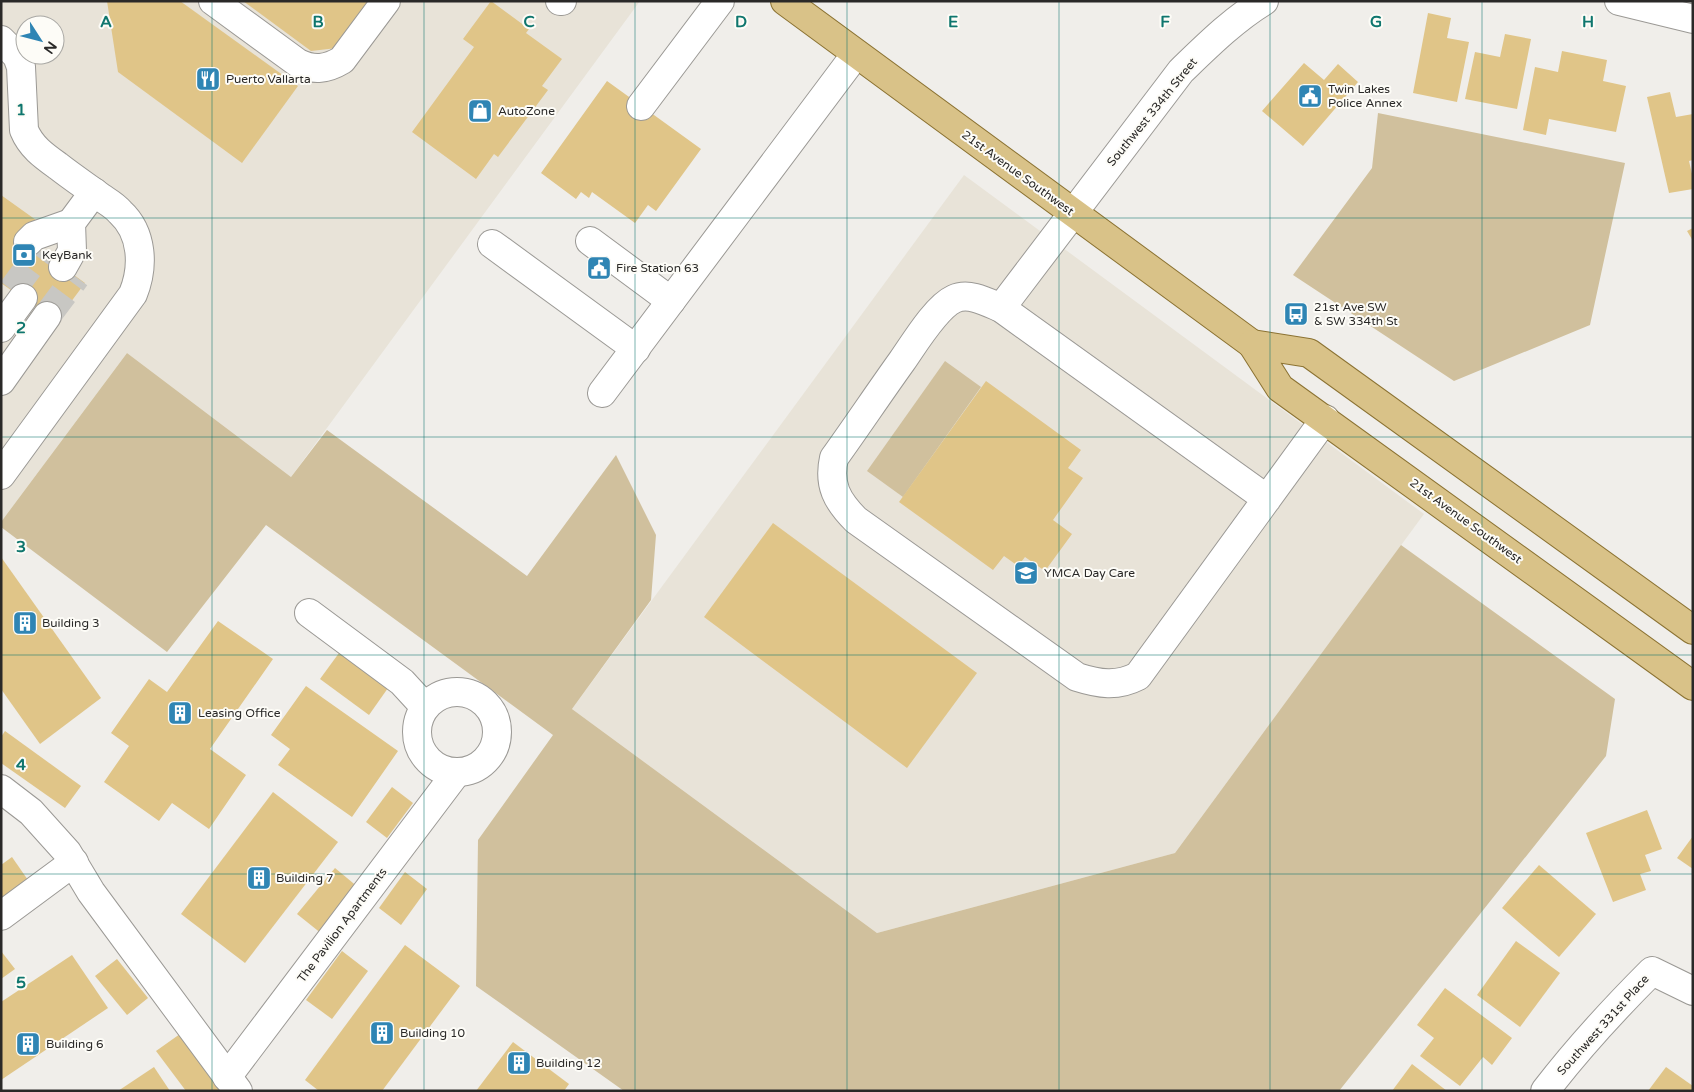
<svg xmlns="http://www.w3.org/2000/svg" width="1694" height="1092" font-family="'Varela Round',sans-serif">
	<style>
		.built { fill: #e8e3d8; fill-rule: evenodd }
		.green { fill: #d0c09d }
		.building { fill: #e0c588 }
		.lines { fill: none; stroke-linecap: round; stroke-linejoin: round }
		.minor-tunnel { stroke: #c8c7c3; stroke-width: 28; stroke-dasharray: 28 14; stroke-linecap: butt }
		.minor-casing { stroke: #9b9995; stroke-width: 30 }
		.major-casing { stroke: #8b7232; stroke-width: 30 }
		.minor { stroke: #fff; stroke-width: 28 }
		.major { stroke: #d9c288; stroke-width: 28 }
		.grid { fill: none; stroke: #0f766e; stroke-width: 1; stroke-opacity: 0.55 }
		.labels { text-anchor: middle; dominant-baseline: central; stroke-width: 4; stroke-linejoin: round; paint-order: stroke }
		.poi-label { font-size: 12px; fill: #2a2928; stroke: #fdfcf7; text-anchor: start }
		.street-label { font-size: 12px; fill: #2a2928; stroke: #fdfcf7 }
		.grid-label { font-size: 16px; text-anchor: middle; font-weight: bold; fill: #0f766e; stroke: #fdfcf7; stroke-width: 4; stroke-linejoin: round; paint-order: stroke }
	</style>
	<rect width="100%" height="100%" fill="#f0eeea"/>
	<!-- built -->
	<g class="built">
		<path d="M1,1H640L291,477L127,353L1,522ZM25,25H55V55H25Z"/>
		<polygon points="964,175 1424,514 1175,853 877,933 572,709"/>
	</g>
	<!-- green -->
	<g class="green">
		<polygon points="1378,113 1625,163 1590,325 1454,381 1293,275 1372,168"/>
		<polygon points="127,353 291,477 327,430 527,576 616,455 656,535 651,600 572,709 877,933 1175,853 1401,545 1615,699 1606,756 1339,1091 624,1091 476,986 478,840 553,735 266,525 167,652 1,527 1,522"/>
		<polygon points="945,361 981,387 903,497 867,471"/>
	</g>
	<!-- building -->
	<g class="building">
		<polygon points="107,1 180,1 298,86 242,163 118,72"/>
		<polygon points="243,1 370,1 337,48 311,51"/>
		<polygon points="491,1 529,29 526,33 562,59 542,86 548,90 498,157 494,154 476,179 412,132 474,47 463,39"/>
		<polygon points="1428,13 1451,18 1447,38 1469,42 1457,102 1413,93"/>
		<polygon points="1505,34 1531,39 1517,109 1465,99 1475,52 1500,57"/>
		<polygon points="1562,51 1607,60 1603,81 1626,86 1616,132 1549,119 1546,135 1523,130 1535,67 1558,72"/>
		<polygon points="1304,63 1324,80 1338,64 1358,82 1303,146 1262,111"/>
		<polygon points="607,81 701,149 656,211 648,205 635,223 592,192 589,198 581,192 576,199 541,173"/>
		<polygon points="1670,92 1676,117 1693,114 1693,160 1689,161 1693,178 1693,189 1669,193 1647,97"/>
		<polygon points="1,195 36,220 23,238 85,283 56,322 1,283"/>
		<polygon points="1693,228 1693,241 1687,231"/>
		<polygon points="986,381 1081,450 1068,468 1083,478 1053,520 1072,534 1045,571 1025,557 1018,566 1004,556 993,570 899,502"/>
		<polygon points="773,523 977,673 907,768 704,617"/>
		<polygon points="1,557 101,698 40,744 1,689"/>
		<polygon points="218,621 273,659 210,749 246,775 209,829 172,803 159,821 104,782 129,746 111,733 149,679 167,692"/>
		<polygon points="339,653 388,688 369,715 320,679"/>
		<polygon points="306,686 398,751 352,817 278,765 290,749 271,735"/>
		<polygon points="5,731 81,786 65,808 1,763 1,737"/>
		<polygon points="392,787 413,803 387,838 366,822"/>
		<polygon points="273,792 338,842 245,963 181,914"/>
		<polygon points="1647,810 1662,849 1645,855 1651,871 1640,874 1646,890 1613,902 1586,833"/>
		<polygon points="1693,836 1693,869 1677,858"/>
		<polygon points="12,857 30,883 1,903 1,865"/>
		<polygon points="1539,865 1596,914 1559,957 1502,908"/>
		<polygon points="335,868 359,888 322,934 297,914"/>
		<polygon points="405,872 427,889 401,925 379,908"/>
		<polygon points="1516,941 1560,973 1520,1027 1477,995"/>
		<polygon points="405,945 460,986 382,1091 319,1091 305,1080"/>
		<polygon points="1,951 15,969 1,979"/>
		<polygon points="342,951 368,971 332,1019 306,1000"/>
		<polygon points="72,955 108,1008 1,1080 1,1002"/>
		<polygon points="117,959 148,998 127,1015 95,976"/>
		<polygon points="1445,988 1512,1038 1492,1065 1483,1057 1460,1086 1420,1056 1434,1038 1417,1025"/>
		<polygon points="180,1034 221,1091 186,1091 156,1051"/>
		<polygon points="513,1042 569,1084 564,1091 476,1091"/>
		<polygon points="1412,1064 1447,1091 1392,1091"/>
		<polygon points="154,1067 170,1091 118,1091"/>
		<polygon points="1666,1067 1693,1086 1693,1091 1648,1091"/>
	</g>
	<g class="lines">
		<!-- minor-tunnel -->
		<g class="minor-tunnel">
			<polyline points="12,290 41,251"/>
			<polyline points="47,316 76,277"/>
		</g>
		<defs>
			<g id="minor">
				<path d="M213,1L298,63C314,71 327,69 342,60L386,1"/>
				<polyline points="560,1 562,1"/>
				<polyline points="1619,1 1693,19"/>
				<path d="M1,40L17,56L21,67L24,130C31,147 44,156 58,166C72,177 87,187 102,198C108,202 115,206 120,212C143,233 144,267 133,294L1,475"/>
				<polyline points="641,106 720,1"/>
				<polyline points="590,241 671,301"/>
				<polyline points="28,242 34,236 71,223"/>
				<polyline points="492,244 636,349"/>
				<polyline points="63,267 72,251 71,223 94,192"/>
				<path d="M1001,308L1181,71C1207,46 1233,20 1264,1"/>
				<polyline points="1,328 23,298"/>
				<polyline points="1,381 47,316"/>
				<polyline points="602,393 856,54"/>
				<path d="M1267,499L1001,308C987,302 969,292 954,299C936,307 914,344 902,361C879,393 857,426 834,458C828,485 837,501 856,520L1077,677C1099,684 1117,687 1138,676L1325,419"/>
				<polyline points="309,613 402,682 425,707"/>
				<circle cx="457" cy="732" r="40"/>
				<polyline points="1,789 31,812 67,852 91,892 238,1091"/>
				<polyline points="1,916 74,862"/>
				<polyline points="227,1077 457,772"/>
				<path d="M1545,1091C1578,1048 1614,1009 1652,971L1693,991"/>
			</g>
			<g id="major">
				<polyline points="785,1 1252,344"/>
				<polyline points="1693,630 1309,353 1252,344 1280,388 1693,686"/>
			</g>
		</defs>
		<!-- minor casing -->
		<use href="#minor" class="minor-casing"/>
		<!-- major casing -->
		<use href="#major" class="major-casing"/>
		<!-- minor -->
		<use href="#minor" class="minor"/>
		<!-- major -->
		<use href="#major" class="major"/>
	</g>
	<!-- grid -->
	<path class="grid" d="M212,1V1091M424,1V1091M635,1V1091M847,1V1091M1059,1V1091M1270,1V1091M1482,1V1091M1,218H1693M1,437H1693M1,655H1693M1,874H1693"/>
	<!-- icons -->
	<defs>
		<symbol id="restaurant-square" viewBox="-11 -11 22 22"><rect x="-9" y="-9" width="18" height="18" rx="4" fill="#2f85b4" stroke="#fdfcf7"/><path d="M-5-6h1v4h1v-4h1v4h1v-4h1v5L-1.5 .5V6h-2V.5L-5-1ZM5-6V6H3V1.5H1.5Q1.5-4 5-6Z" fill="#fff"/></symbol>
		<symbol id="civic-square" viewBox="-11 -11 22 22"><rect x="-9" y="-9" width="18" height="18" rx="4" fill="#2f85b4" stroke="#fdfcf7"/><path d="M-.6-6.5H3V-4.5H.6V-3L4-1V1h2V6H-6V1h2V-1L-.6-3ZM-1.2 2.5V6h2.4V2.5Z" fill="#fff"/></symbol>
		<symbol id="shop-square" viewBox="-11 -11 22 22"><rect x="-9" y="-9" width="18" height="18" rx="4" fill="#2f85b4" stroke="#fdfcf7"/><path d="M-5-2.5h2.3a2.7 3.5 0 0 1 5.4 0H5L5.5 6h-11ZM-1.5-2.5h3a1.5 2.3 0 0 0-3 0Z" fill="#fff"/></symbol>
		<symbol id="bank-square" viewBox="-11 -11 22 22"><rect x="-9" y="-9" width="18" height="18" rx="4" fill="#2f85b4" stroke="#fdfcf7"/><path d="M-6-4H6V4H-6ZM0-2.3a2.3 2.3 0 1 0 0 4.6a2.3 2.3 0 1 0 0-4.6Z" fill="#fff"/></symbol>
		<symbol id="bus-square" viewBox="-11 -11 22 22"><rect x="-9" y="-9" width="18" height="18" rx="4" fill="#2f85b4" stroke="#fdfcf7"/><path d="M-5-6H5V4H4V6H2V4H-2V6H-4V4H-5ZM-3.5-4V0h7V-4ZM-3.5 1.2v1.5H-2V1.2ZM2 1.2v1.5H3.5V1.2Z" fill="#fff"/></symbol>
		<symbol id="school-square" viewBox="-11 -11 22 22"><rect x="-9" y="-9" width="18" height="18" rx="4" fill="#2f85b4" stroke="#fdfcf7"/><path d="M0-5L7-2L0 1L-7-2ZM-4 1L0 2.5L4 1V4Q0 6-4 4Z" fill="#fff"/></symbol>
		<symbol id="building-square" viewBox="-11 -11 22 22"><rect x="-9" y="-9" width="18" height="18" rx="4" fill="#2f85b4" stroke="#fdfcf7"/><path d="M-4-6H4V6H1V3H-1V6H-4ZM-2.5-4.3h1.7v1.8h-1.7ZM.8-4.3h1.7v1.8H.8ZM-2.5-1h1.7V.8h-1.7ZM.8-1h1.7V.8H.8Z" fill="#fff"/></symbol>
	</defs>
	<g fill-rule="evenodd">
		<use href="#restaurant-square" x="194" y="65" width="28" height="28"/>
		<use href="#civic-square" x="1296" y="82" width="28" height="28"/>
		<use href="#shop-square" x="466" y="97" width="28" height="28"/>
		<use href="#bank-square" x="10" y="241" width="28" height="28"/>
		<use href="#civic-square" x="585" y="254" width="28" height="28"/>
		<use href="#bus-square" x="1282" y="300" width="28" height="28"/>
		<use href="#school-square" x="1012" y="559" width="28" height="28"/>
		<use href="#building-square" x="11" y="609" width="28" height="28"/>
		<use href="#building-square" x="166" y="699" width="28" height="28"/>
		<use href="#building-square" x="245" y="864" width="28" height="28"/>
		<use href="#building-square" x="368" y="1019" width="28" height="28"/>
		<use href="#building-square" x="14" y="1030" width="28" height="28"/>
		<use href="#building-square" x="505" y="1049" width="28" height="28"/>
	</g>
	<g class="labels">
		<!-- poi labels -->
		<g class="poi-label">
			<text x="226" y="79">Puerto Vallarta</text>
			<text x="1328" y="89">Twin Lakes<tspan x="1328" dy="14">Police Annex</tspan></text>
			<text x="498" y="111">AutoZone</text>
			<text x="42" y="255">KeyBank</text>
			<text x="616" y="268">Fire Station 63</text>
			<text x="1314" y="307">21st Ave SW<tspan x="1314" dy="14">&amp; SW 334th St</tspan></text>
			<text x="1044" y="573">YMCA Day Care</text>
			<text x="42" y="623">Building 3</text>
			<text x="198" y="713">Leasing Office</text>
			<text x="276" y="878">Building 7</text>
			<text x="400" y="1033">Building 10</text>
			<text x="46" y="1044">Building 6</text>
			<text x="536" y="1063">Building 12</text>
		</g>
		<!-- street labels -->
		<g class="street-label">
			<text transform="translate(1152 112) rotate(-51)">Southwest 334th Street</text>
			<text transform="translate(1018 173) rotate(36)">21st Avenue Southwest</text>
			<text transform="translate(1466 521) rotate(36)">21st Avenue Southwest</text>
			<text transform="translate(342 925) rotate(-53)">The Pavilion Apartments</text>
			<text transform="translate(1603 1025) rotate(-48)">Southwest 331st Place</text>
		</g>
	</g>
	<g class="grid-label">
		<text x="106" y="27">A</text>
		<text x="318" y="27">B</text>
		<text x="529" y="27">C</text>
		<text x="741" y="27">D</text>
		<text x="953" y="27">E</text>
		<text x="1165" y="27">F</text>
		<text x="1376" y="27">G</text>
		<text x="1588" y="27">H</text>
		<text x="21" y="115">1</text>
		<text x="21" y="333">2</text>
		<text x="21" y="552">3</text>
		<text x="21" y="770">4</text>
		<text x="21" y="988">5</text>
	</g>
	<!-- border -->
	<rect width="1694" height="1092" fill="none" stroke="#2a2928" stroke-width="5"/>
	<!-- north arrow -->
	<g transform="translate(40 40) rotate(126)"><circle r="24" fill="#fdfcf7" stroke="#a9a8a4"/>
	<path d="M0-4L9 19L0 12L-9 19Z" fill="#2f85b4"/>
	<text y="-8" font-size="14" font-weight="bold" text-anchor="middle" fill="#2a2928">N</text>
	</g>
</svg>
